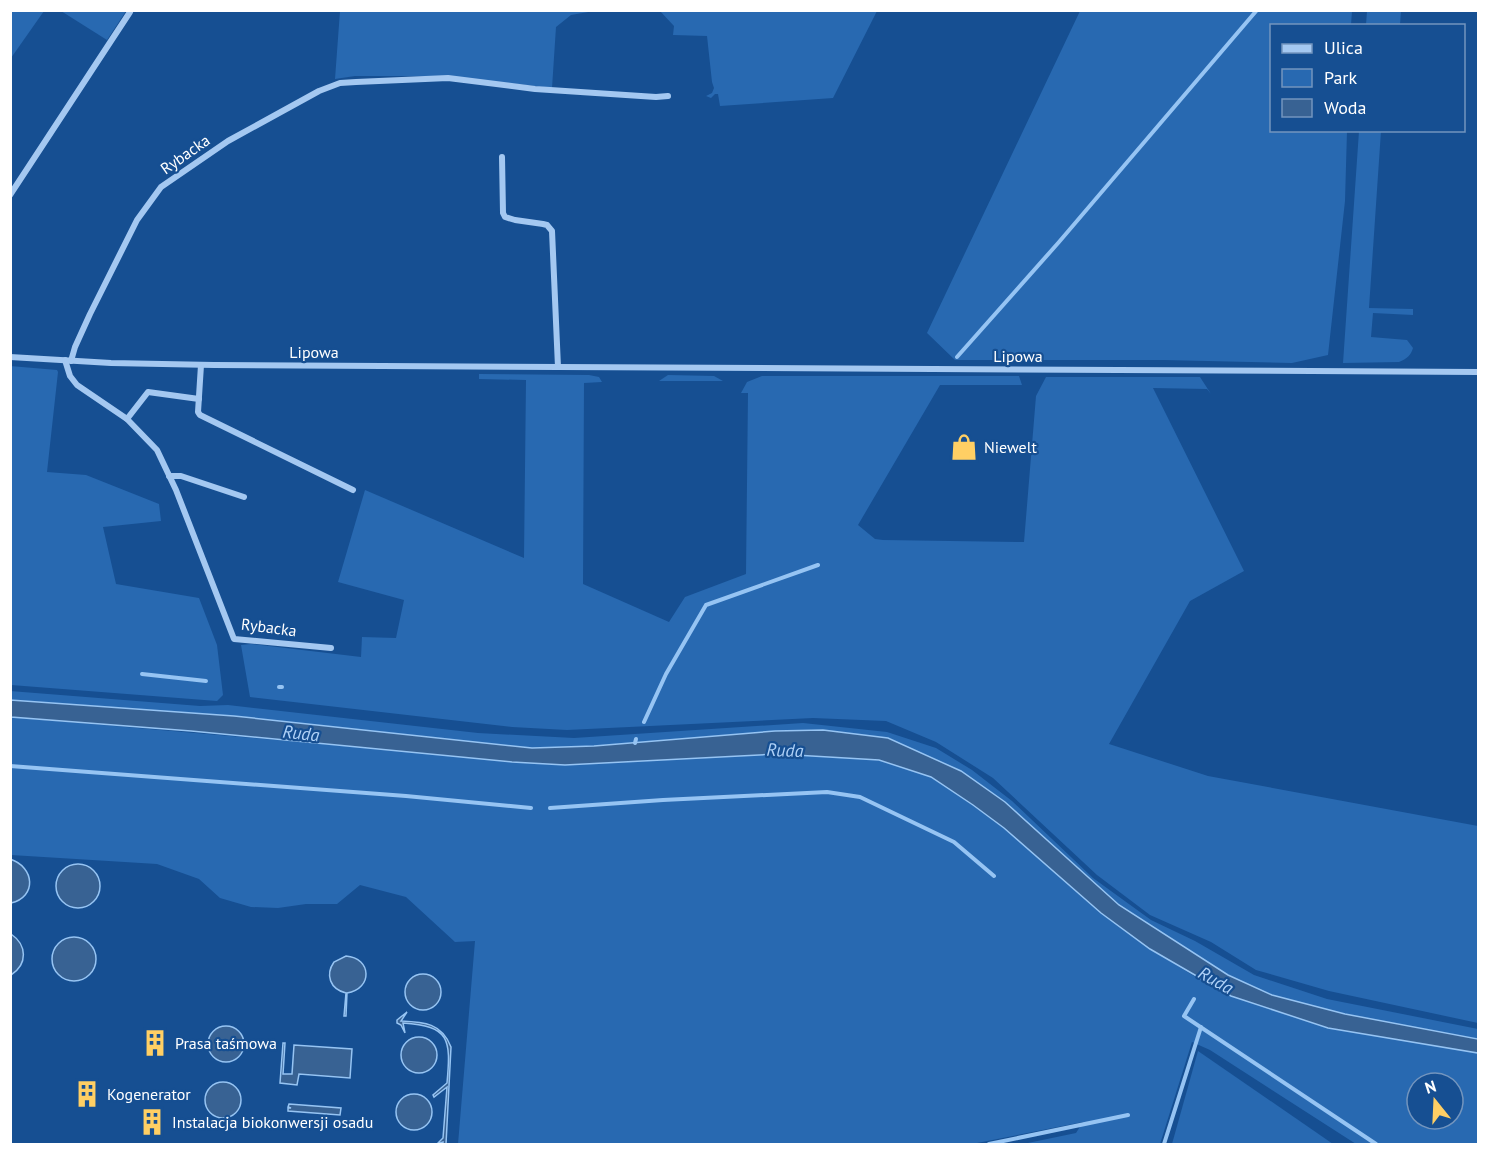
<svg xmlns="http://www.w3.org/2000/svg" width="1489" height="1155" font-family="'PT Sans',sans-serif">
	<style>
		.green { fill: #2869b1; fill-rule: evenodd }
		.water { fill: #386293; stroke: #96c4f3; stroke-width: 1.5 }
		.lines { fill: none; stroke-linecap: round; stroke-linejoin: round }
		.stream { stroke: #96c4f3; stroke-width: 4 }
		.minor { stroke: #a4c8f1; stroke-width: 6 }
		.labels { text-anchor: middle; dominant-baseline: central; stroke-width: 4.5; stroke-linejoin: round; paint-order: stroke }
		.street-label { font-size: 16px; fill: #fff; stroke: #164f92 }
		.poi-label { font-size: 16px; fill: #fff; stroke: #164f92; text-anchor: start }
		.water-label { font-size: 18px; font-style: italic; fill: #b0d2f8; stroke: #164f92 }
	</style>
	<rect width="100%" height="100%" fill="#164f92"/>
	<!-- green -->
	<g class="green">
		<polygon points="11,10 44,11 11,58 10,11"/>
		<polygon points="61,11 126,11 107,40"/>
		<polygon points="340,11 594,11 571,15 556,27 552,88 446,76 355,76 335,79"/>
		<polygon points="660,11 877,11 833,98 720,106 718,94 715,94 711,98 706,96 712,93 714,88 712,82 707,36 673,35 674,26"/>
		<polygon points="1080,11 1352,11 1351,25 1272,26 1272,130 1347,131 1345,201 1328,355 1292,363 1164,360 955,360 927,333"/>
		<polygon points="1367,11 1401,11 1400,25 1366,25"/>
		<path d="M1359,131H1381L1369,308L1413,309V315L1373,313L1371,337L1407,340L1413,348C1411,355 1407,359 1399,362L1343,363Z"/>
		<polygon points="10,366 57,370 58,372 47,472 86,475 159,504 161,521 103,527 116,584 199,598 217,645 223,695 217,701 11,685"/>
		<polygon points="479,374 589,375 599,377 602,382 584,383 583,584 669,622 685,597 746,574 748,393 741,393 747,382 762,376 1019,376 1022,385 940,385 858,525 875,539 883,540 1024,542 1036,396 1046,377 1200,377 1211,394 1207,389 1153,388 1244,571 1190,601 1109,744 1208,776 1478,826 1478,1023 1329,991 1256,970 1211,942 1150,915 1097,875 993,778 936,742 886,721 813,718 567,730 512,727 250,697 241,645 251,644 361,657 362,637 396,638 404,600 338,582 365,490 524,558 526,380 479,379"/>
		<polygon points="668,375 714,376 723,381 659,381"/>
		<polygon points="10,691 200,706 228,705 478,733 574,738 803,723 887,732 936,748 972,770 1012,801 1093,878 1151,920 1195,941 1254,975 1327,999 1478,1029 1478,1039 1345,1014 1272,995 1228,975 1119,905 1005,802 961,771 888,738 823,730 775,731 594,746 532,748 234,716 11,700"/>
		<path d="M10,717L565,765L778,754L879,760L931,777L973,805L1004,828L1101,913L1150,949L1194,976L1328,1028L1478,1053V1144H1356L1210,1050L1192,1042L1160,1144H1023L1076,1133L1083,1122L972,1144H458L475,941L455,942L406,897L360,885L337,904H306L278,908L251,907L220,898L199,879L157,864L11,855ZM1417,1083H1453V1119H1417Z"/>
		<polygon points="1198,1051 1333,1144 1172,1144"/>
	</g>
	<!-- water -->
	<g class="water">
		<polygon points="10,700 234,716 532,748 594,746 775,731 823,730 888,738 961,771 1005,802 1119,905 1228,975 1272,995 1345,1014 1478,1039 1478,1053 1328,1028 1231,996 1150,949 1101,913 1004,828 973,805 931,777 879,760 778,754 565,765 512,762 191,731 11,717"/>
		<path d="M10,859C35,867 37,897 11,903Z"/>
		<circle cx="78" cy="886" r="22"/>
		<path d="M11,934C27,945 28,964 11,975Z"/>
		<circle cx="74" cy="959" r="22"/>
		<path d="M346,956C372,958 373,989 347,993L346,1016H344L346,993C330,989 325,975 334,962Z"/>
		<circle cx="423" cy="992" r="18"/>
		<path d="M407,1012L401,1021C424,1022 442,1023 451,1047L446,1144H443V1142L437,1144L443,1138L447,1087L434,1097L433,1095L447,1083C451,1039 450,1026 403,1023L405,1033L401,1025L397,1023V1020Z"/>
		<circle cx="226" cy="1044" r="18"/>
		<circle cx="419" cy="1055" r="18"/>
		<polygon points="283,1043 285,1043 283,1074 292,1074 294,1045 352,1049 350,1078 299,1074 297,1085 280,1083"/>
		<circle cx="223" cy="1100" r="18"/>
		<circle cx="414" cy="1112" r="18"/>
		<polygon points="289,1104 341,1108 340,1115 288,1111 288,1108 291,1108 288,1107"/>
	</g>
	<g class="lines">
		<!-- stream -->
		<g class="stream">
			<polyline points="957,357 1059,242 1257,10"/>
			<polyline points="142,674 206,681"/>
			<polyline points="279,687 282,687"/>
			<polyline points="644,722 666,674 706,605 818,565"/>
			<polyline points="635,743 636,739"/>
			<polyline points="10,766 406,796 531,808"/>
			<polyline points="550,808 663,800 827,792 860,797 954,842 994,876"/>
			<polyline points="1194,999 1184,1016 1376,1144"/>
			<polyline points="989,1144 1128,1115"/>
			<polyline points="1164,1144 1201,1027"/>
		</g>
		<!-- minor -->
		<g class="minor">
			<polyline points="502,157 503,213 505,217 515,220 543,224 547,225 552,231 558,367"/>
			<polyline points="10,195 130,12"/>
			<polyline points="10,357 111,363 214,365 1478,372"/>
			<polyline points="65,360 70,376 77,385 127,419 157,450 176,490 234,639 331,648"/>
			<polyline points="71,361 75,347 90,314 137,220 161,187 228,141 319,91 340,83 356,82 448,78 535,89 656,97 668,96"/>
			<polyline points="201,365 198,412 200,415 353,490"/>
			<polyline points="127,419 148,392 199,399"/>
			<polyline points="169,476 181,476 244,497"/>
		</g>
	</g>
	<!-- icons -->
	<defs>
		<symbol id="shop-bare" viewBox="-9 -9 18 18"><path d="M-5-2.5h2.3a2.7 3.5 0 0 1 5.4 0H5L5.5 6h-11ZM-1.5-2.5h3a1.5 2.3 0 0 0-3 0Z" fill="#ffcf64" stroke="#164f92" stroke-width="2.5" paint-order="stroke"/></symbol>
		<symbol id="building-bare" viewBox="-9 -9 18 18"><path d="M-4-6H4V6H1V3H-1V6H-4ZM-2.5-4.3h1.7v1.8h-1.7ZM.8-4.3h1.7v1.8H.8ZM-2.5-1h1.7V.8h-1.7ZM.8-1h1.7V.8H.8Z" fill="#ffcf64" stroke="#164f92" stroke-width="2.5" paint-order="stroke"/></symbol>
	</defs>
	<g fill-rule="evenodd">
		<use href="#shop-bare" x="945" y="428" width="38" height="38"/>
		<use href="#building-bare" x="136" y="1024" width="38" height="38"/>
		<use href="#building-bare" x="68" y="1075" width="38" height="38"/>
		<use href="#building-bare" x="133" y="1103" width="38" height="38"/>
	</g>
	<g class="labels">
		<!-- street labels -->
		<g class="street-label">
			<text transform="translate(185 154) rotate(-35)">Rybacka</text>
			<text x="314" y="352">Lipowa</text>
			<text x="1018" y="356">Lipowa</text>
			<text transform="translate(269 627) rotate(7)">Rybacka</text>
		</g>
		<!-- poi labels -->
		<g class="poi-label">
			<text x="984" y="447">Niewelt</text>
			<text x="175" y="1043">Prasa taśmowa</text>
			<text x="107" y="1094">Kogenerator</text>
			<text x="172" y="1122">Instalacja biokonwersji osadu</text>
		</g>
		<!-- water labels -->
		<g class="water-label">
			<text transform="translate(301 733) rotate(6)">Ruda</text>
			<text transform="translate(785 750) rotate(2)">Ruda</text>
			<text transform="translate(1216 980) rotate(29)">Ruda</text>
		</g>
	</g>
	<!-- border -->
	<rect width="1489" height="1155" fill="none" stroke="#ffffff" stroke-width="24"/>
	<!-- legend -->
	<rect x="1270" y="24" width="195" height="108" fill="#164f92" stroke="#7395be" stroke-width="1.5"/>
	<rect x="1282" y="44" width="30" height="9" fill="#a4c8f1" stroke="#7395be" stroke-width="1.5"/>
	<text x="1324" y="54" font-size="18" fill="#ffffff">Ulica</text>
	<rect x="1282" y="69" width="30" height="18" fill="#2869b1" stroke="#7395be" stroke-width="1.5"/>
	<text x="1324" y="84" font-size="18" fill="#ffffff">Park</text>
	<rect x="1282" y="99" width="30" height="18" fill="#386293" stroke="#7395be" stroke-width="1.5"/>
	<text x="1324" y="114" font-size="18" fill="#ffffff">Woda</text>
	<!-- north arrow -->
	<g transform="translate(1435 1101) rotate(342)"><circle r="28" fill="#164f92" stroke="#7395be" stroke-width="1.5"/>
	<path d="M0-4.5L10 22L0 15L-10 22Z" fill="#ffcf64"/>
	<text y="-9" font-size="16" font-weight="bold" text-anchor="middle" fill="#ffffff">N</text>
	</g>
</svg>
